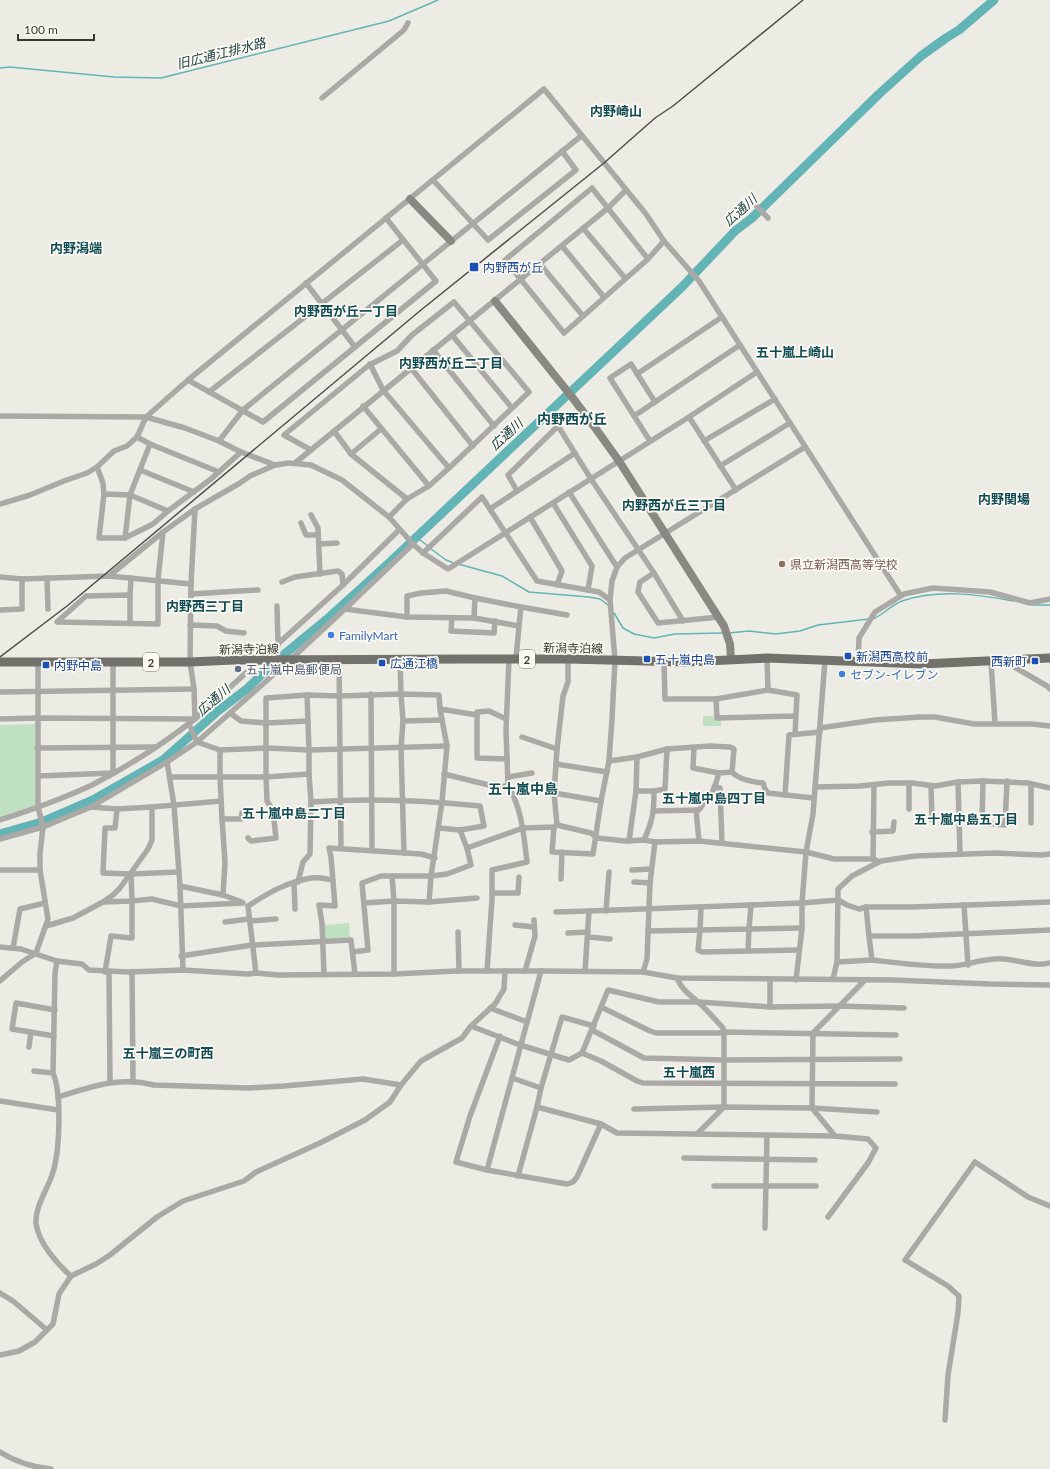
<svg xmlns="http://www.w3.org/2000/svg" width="1050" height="1469" font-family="Lato,'Noto Sans JP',sans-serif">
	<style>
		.green { fill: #bfe1c2 }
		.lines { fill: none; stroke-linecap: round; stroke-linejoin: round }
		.stream { stroke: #63b4b6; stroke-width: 1.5 }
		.river { stroke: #63b4b6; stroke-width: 9 }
		.street { stroke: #aaa9a5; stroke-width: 5.5 }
		.secondary { stroke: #8a8883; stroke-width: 8 }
		.primary { stroke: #73716b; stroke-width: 9 }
		.rail { stroke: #4e4e4b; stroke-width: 1.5 }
		.transit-dot { fill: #1a4fb4; stroke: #fbf9f1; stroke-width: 1.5 }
		.education-dot { fill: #8d6e63; stroke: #fbf9f1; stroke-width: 1.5 }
		.shop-dot { fill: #3f7fe0; stroke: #fbf9f1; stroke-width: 1.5 }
		.service-dot { fill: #5c6f8a; stroke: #fbf9f1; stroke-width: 1.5 }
		.labels { text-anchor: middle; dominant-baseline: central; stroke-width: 3.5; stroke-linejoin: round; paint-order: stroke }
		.shield { fill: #fbf9f1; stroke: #72716d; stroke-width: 1 }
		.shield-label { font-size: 11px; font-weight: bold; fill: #373734 }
		.transit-label { font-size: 12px; fill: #164399; stroke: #fbf9f1; text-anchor: start }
		.education-label { font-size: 12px; fill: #785e54; stroke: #fbf9f1; text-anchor: start }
		.shop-label { font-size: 12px; fill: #366cbe; stroke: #fbf9f1; text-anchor: start }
		.street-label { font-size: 12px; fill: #373734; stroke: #fbf9f1 }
		.service-label { font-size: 12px; fill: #4e5e75; stroke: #fbf9f1; text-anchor: start }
		.water-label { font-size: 13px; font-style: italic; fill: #1b4143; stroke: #fbf9f1 }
		.neighbourhood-label { font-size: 13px; font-weight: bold; fill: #0f4b55; stroke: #fbf9f1 }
		.quarter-label { font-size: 14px; font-weight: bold; fill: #0f4b55; stroke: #fbf9f1 }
	</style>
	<rect width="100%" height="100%" fill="#edece4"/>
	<!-- green -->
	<g class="green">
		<polygon points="703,716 714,716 714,719 721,719 721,726 703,726"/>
		<polygon points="35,724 35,805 0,818 0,725"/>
		<polygon points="349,923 350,939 325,941 324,925"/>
	</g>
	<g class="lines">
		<!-- stream -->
		<g class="stream">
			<polyline points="0,68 10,67 114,77 161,78 389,21 438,0"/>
			<polyline points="416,537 428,546"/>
			<polyline points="431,549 446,560 454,563"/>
			<polyline points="458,564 502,576 529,592 589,597 600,599 608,605"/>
			<polyline points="1032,605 1050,605"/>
			<polyline points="614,613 623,628 634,634 654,638 675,634 723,633"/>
			<path d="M873,619C883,615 891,605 902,601C937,589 977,594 1013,601"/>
			<polyline points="729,633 749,631 776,634 800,631 818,625 869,619"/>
		</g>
		<!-- river -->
		<polyline class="river" points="0,834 42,822 93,800 163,760 218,711 248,688 270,666 326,620 389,563 682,287 735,231 752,218 879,94 921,56 946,38 959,30 994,0"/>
		<!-- street -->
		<g class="street">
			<polyline points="322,98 404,30 408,23"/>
			<polyline points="433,180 488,240 576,170 562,151"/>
			<polyline points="752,201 768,218"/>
			<polyline points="583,228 625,278"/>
			<polyline points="562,246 604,297"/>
			<polyline points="648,259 592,188 505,260 564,333 648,259 664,241"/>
			<polyline points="540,264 583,316"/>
			<polyline points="306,283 355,347"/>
			<polyline points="452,335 512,408"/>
			<polyline points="433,350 494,426"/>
			<polyline points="370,364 383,390 449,468"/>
			<polyline points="411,368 473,446"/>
			<polyline points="637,374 722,317"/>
			<polyline points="188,380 263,422 436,281 386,218"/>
			<polyline points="209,392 403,240"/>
			<polyline points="363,406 429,486"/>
			<polyline points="0,416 146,417 185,428 219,441 241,452 275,465"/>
			<polyline points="634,416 740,345"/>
			<polyline points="689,417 736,490"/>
			<polyline points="334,431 351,454 407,499"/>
			<polyline points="137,437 150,444 130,495 104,494 99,538 125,538 153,524 168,511 211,479 241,452"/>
			<polyline points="219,441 243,410 581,136"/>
			<polyline points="650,441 610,378 631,364 655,402"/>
			<polyline points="704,441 775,399"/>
			<polyline points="150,444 219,472"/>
			<polyline points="311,450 284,435 369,365 397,351 412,335 454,302 529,392 449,468 429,486 407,499 389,517"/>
			<polyline points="351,454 381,429"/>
			<polyline points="295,463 608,208 626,190"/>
			<polyline points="720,466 790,423"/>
			<polyline points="97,467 103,483 104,494"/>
			<polyline points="140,470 194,492"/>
			<polyline points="517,491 508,475 558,426 591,479 654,573 683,621"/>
			<polyline points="569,492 617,567"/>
			<polyline points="553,503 592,566 588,590"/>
			<polyline points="0,504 30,495 64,481 87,473 97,467 114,451 127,446 137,437 146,417 188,380 544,89 646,214 664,241 699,281 901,596"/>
			<polyline points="490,509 575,453"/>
			<polyline points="311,515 318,528 320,574"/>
			<polyline points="530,517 562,571 557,585"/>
			<polyline points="301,523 306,535 318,535"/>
			<polyline points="125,538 130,495 168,511"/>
			<polyline points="319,544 337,543"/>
			<polyline points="413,544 345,609 407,617 474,618 519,626 516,659"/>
			<polyline points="423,553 482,497 537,581 599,592 610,600"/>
			<polyline points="654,573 640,582 638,592 658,623 719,617"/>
			<polyline points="109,576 163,532 195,509 240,483 250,476 275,465 289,463 311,465 342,480 389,517 412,543 423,553 448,569 689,417 757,372"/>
			<polyline points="0,577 22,579 109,576 191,584"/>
			<polyline points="47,578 48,609"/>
			<polyline points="282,582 295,577 338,571 342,574 343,585"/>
			<polyline points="191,594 258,590"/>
			<polyline points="130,595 131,578"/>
			<polyline points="475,598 521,607 519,626"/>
			<polyline points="277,606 278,645"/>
			<polyline points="521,607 567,615"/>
			<polyline points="0,610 22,609 22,579"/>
			<polyline points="407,617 407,596 421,593 446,591 475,598 474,618"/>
			<polyline points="452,618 451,631 494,633 495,621"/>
			<polyline points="130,623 130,595 86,596 57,622 158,624 158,580 163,532"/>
			<polyline points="190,625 217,626 226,631 244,633"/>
			<polyline points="767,658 768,690"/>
			<polyline points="400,659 401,694 403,721"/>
			<polyline points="339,660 341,848"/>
			<polyline points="991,661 995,723"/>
			<polyline points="1004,661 1047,686 1050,689"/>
			<polyline points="858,662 859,638 875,612 904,594 933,588 990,592 1030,603 1050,599"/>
			<polyline points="664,663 665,699 716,699"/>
			<polyline points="1,692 194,689"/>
			<polyline points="371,694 372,850"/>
			<polyline points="440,709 477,715"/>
			<polyline points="230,713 290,660 345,609"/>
			<polyline points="0,719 38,718 195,719 343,585 399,530"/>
			<polyline points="506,719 489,711 477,712 477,758 507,759"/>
			<polyline points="189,724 197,742 230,713 241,721 266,723 308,721"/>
			<polyline points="820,728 875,720 920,717 935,717 974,724 1032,724 1050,726"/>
			<polyline points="795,734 797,695 768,690 716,699 717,718 796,716"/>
			<polyline points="522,737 557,749"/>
			<polyline points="37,748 155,747"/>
			<polyline points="694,748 693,768 719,773"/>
			<path d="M609,761L637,757L667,749L710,746L730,747L734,749L732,772C739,780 753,782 763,783L765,789L768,793L813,798"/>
			<polyline points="167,762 174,805 180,886 183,970"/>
			<polyline points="556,764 607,772"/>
			<polyline points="309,774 309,750 307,695 339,696 401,694 439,695 440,709 447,746 442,802 431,876 429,902 394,901 394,974"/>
			<path d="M444,774L497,787L508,786C522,808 524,837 527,862L492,870V899L487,971"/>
			<polyline points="38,776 113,773 113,662"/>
			<polyline points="170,777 220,777 220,750"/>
			<polyline points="508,777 532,773"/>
			<polyline points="983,781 982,823 1005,825 1007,781"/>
			<polyline points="958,782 960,853"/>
			<polyline points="874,785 873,859 876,860"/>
			<polyline points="508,786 506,730 509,659"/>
			<polyline points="931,786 932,820"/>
			<polyline points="714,787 720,788 722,843"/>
			<polyline points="815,787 860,786 889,783 912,783 935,786 958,782 983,781 1028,783 1050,788"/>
			<polyline points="636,791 654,791"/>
			<polyline points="554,793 601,801"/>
			<polyline points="785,795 789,735 820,732"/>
			<polyline points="91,807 117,809 115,828 105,828 103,873 131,874 178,872"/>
			<polyline points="117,809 152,807"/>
			<polyline points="909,809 909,783"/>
			<polyline points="696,810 699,841"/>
			<polyline points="654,811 699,810 714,789 719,773 732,772"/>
			<polyline points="242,813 241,819 222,819 220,777 266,777 266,698 307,695"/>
			<polyline points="222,819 225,862 223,895"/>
			<path d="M0,820C31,810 62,799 92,785C127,767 164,743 195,719L194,689L190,662L191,584L195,509"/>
			<polyline points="1031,823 1031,784"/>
			<polyline points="557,825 554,793 557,749 563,696 568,682 568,659"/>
			<polyline points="554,827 552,852 593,854 601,801 609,761 612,719 615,660 610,600 612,581 617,567 625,558 638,550 805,447"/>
			<polyline points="439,828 460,830"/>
			<polyline points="872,832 893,831 894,822"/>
			<path d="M248,838L251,841L276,838L273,811L267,801L266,777L309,774L311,802C367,798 424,800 480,806L484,826L460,830L467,848L471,865L447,874L431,876H392"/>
			<polyline points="0,839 43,827 91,807 167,762 197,742 220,750 267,748 309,750 447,746"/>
			<path d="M644,840C653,820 654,812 654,791L665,789L667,749"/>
			<polyline points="629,841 636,791 637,757"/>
			<polyline points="467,848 523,828 554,827 557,825 591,833 597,838 625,841 644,840 655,842 699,841 806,852 834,859 873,859"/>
			<polyline points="404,853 401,748 403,721 442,720"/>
			<polyline points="0,870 40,870"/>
			<polyline points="632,870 651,869"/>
			<polyline points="561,879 562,852"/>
			<polyline points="298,882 303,862 310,854 311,802"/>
			<polyline points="634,882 650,883"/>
			<polyline points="294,883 295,909"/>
			<polyline points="180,886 223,895 242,902"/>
			<polyline points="492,893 518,893 519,877"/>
			<polyline points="104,902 132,901 131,874"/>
			<polyline points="429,902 477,898"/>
			<polyline points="964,905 968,965"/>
			<path d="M248,906C268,893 287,882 311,878C318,877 326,879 333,880"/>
			<polyline points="248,906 256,973"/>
			<polyline points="866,907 869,936"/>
			<polyline points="606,911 609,872"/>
			<polyline points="556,912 589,911"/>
			<polyline points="250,921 276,919"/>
			<polyline points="225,922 249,919"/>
			<polyline points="515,925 534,927"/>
			<polyline points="46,926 73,918 103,902 113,895 120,888 148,849 152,840 152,807 221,801"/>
			<path d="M1050,930L914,936H869L872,960C898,963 925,967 952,966C970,965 986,957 1004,959C1019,960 1035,967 1050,963"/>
			<polyline points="648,931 700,930 701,907"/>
			<polyline points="458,932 459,971"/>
			<polyline points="568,933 588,932"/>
			<polyline points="588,937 610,939"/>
			<polyline points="0,947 21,949 57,961 82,964 89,970 129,972 183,970 248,974 256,973 278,975 394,974 456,971 541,971 643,972 677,978 893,980 990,984 1050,985"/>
			<polyline points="13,948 20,909 45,903"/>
			<polyline points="798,950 748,951 749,929 802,928"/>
			<polyline points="748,951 702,952 698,950 700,930 749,929 751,905"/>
			<polyline points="353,952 368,950 362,883 381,876 392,876 394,901 364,903"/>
			<polyline points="181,956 252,945 351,940 355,974"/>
			<polyline points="872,960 837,962 838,889 852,876 881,861 915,856 995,853 1042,855 1050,854"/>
			<path d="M57,961L55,973L53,1073C62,1094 60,1153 52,1175C47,1190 35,1207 36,1223C38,1242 57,1264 71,1276"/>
			<polyline points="525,971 535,936 534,920"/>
			<polyline points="585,971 589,911 802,903 838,900 847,905 859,909 866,907 911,907 1050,902"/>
			<polyline points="105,972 111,936 132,938 132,901 152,899 181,906 243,903"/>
			<polyline points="109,972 110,1082"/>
			<polyline points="132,972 133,1081"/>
			<polyline points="643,972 647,959 650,883 655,842"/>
			<polyline points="324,974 322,923 319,905 335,906 331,857 329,848 421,854 435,858"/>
			<path d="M677,978C682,990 689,994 698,1002C707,1010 715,1019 723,1028L724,1032V1107L697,1134"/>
			<polyline points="833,979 837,962"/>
			<polyline points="796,980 802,928 802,903 806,852 813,814 825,660"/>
			<polyline points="0,981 22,962 36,953 48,919 40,870 40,853 43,827 38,807 38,663"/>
			<polyline points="601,1007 608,990 659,1002 699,1002 770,1007 840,1006 904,1008"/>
			<polyline points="770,1007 770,979"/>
			<polyline points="490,1008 527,1022"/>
			<polyline points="471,1026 520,1045 569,1060 582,1053 601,1007 650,1031 656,1033 719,1033 724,1032 896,1035"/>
			<polyline points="592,1030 644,1058 724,1060 900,1059"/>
			<polyline points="54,1036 12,1029 16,1003 55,1010"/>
			<polyline points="500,1036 470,1116 456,1162 487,1170 567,1184 573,1182 577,1177 601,1124"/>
			<polyline points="29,1047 31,1032"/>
			<polyline points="582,1053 601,1061 637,1081 643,1083 895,1084"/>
			<polyline points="34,1071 53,1073"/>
			<polyline points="512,1078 541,1088 537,1107 601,1124 617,1133 835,1136 868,1139 876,1148 868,1163 828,1217"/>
			<polyline points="541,1088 562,1017 594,1026"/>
			<path d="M58,1097C91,1087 119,1076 154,1085L248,1088L284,1086L363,1079L401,1085"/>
			<polyline points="0,1101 58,1110"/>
			<polyline points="634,1109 724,1107 812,1108 877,1112"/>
			<polyline points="835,1136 812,1108 813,1033 865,980"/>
			<polyline points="684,1158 815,1160"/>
			<polyline points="487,1170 541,971"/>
			<polyline points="518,1176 537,1107"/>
			<polyline points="714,1186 816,1186"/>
			<polyline points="765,1228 767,1135"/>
			<polyline points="0,1293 13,1301 47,1330"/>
			<polyline points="0,1355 19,1351 35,1342 53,1324 59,1294 71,1276 96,1264 110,1255 157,1217 183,1201 244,1181 256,1172 320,1143 365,1120 390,1102 401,1085 421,1061 462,1038 471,1026 495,1004 504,989 505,971"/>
			<polyline points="945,1420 948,1375 958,1313 959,1296 948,1286 905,1260 975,1162 1028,1197 1050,1206"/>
			<path d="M0,1452C16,1462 32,1467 51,1469"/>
		</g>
		<!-- secondary -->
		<g class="secondary">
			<polyline points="410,199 451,241"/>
			<polyline points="495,301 572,397 596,429 619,461 724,626 730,644 731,660"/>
		</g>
		<!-- primary -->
		<polyline class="primary" points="0,662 190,662 234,660 469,659 568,659 686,662 767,658 922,664 1050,658"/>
		<!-- rail -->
		<polyline class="rail" points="0,657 67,606 421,310 604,163 655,118 673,106 803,0"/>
	</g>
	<!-- markers -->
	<g class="transit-dot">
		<rect x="469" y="262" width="10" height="10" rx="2"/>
		<rect x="844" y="652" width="8" height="8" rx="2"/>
		<rect x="643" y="655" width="8" height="8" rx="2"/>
		<rect x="1031" y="657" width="8" height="8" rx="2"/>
		<rect x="378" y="659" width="8" height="8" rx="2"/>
		<rect x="42" y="661" width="8" height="8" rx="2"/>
	</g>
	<circle class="education-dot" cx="782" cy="564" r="4"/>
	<g class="shop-dot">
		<circle cx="331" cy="635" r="4"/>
		<circle cx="842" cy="674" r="4"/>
	</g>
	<circle class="service-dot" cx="238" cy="669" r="4"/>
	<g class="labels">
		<!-- shield labels -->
		<g class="shield">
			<rect x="519" y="650" width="16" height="18" rx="3"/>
			<rect x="143" y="653" width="16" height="18" rx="3"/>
		</g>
		<g class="shield-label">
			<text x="527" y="659">2</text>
			<text x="151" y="662">2</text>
		</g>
		<!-- transit labels -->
		<g class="transit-label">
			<text x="483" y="267">内野西が丘</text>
			<text x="856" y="656">新潟西高校前</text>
			<text x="655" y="659">五十嵐中島</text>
			<text x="1027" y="661" text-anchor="end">西新町</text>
			<text x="390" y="663">広通江橋</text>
			<text x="54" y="665">内野中島</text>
		</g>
		<!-- education labels -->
		<g class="education-label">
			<text x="790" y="564">県立新潟西高等学校</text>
		</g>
		<!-- shop labels -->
		<g class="shop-label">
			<text x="339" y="635">FamilyMart</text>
			<text x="850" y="674">セブン-イレブン</text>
		</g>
		<!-- street labels -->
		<g class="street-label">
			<text transform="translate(573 648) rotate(1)">新潟寺泊線</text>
			<text transform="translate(249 649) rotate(-1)">新潟寺泊線</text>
		</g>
		<!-- service labels -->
		<g class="service-label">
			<text x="246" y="669">五十嵐中島郵便局</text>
		</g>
		<!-- water labels -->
		<g class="water-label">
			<text transform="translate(221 53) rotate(-14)">旧広通江排水路</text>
			<text transform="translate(740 210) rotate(-42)">広通川</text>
			<text transform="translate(506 434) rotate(-43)">広通川</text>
			<text transform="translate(213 700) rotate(-41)">広通川</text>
		</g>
		<!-- neighbourhood labels -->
		<g class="neighbourhood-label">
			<text x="616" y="111">内野崎山</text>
			<text x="76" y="248">内野潟端</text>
			<text x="346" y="311">内野西が丘一丁目</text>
			<text x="795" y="352">五十嵐上崎山</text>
			<text x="451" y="363">内野西が丘二丁目</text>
			<text x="1004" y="499">内野関場</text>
			<text x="674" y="505">内野西が丘三丁目</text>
			<text x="205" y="606">内野西三丁目</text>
			<text x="714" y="798">五十嵐中島四丁目</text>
			<text x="294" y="813">五十嵐中島二丁目</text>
			<text x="966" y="819">五十嵐中島五丁目</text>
			<text x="168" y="1053">五十嵐三の町西</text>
			<text x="689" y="1072">五十嵐西</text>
		</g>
		<!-- quarter labels -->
		<g class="quarter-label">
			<text x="572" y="418">内野西が丘</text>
			<text x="523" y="788">五十嵐中島</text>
		</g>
	</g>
	<!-- scale -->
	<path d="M18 34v6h76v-6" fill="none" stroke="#373734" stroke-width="2"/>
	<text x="24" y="34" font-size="12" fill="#373734" stroke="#fbf9f1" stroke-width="3" paint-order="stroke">100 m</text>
</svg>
